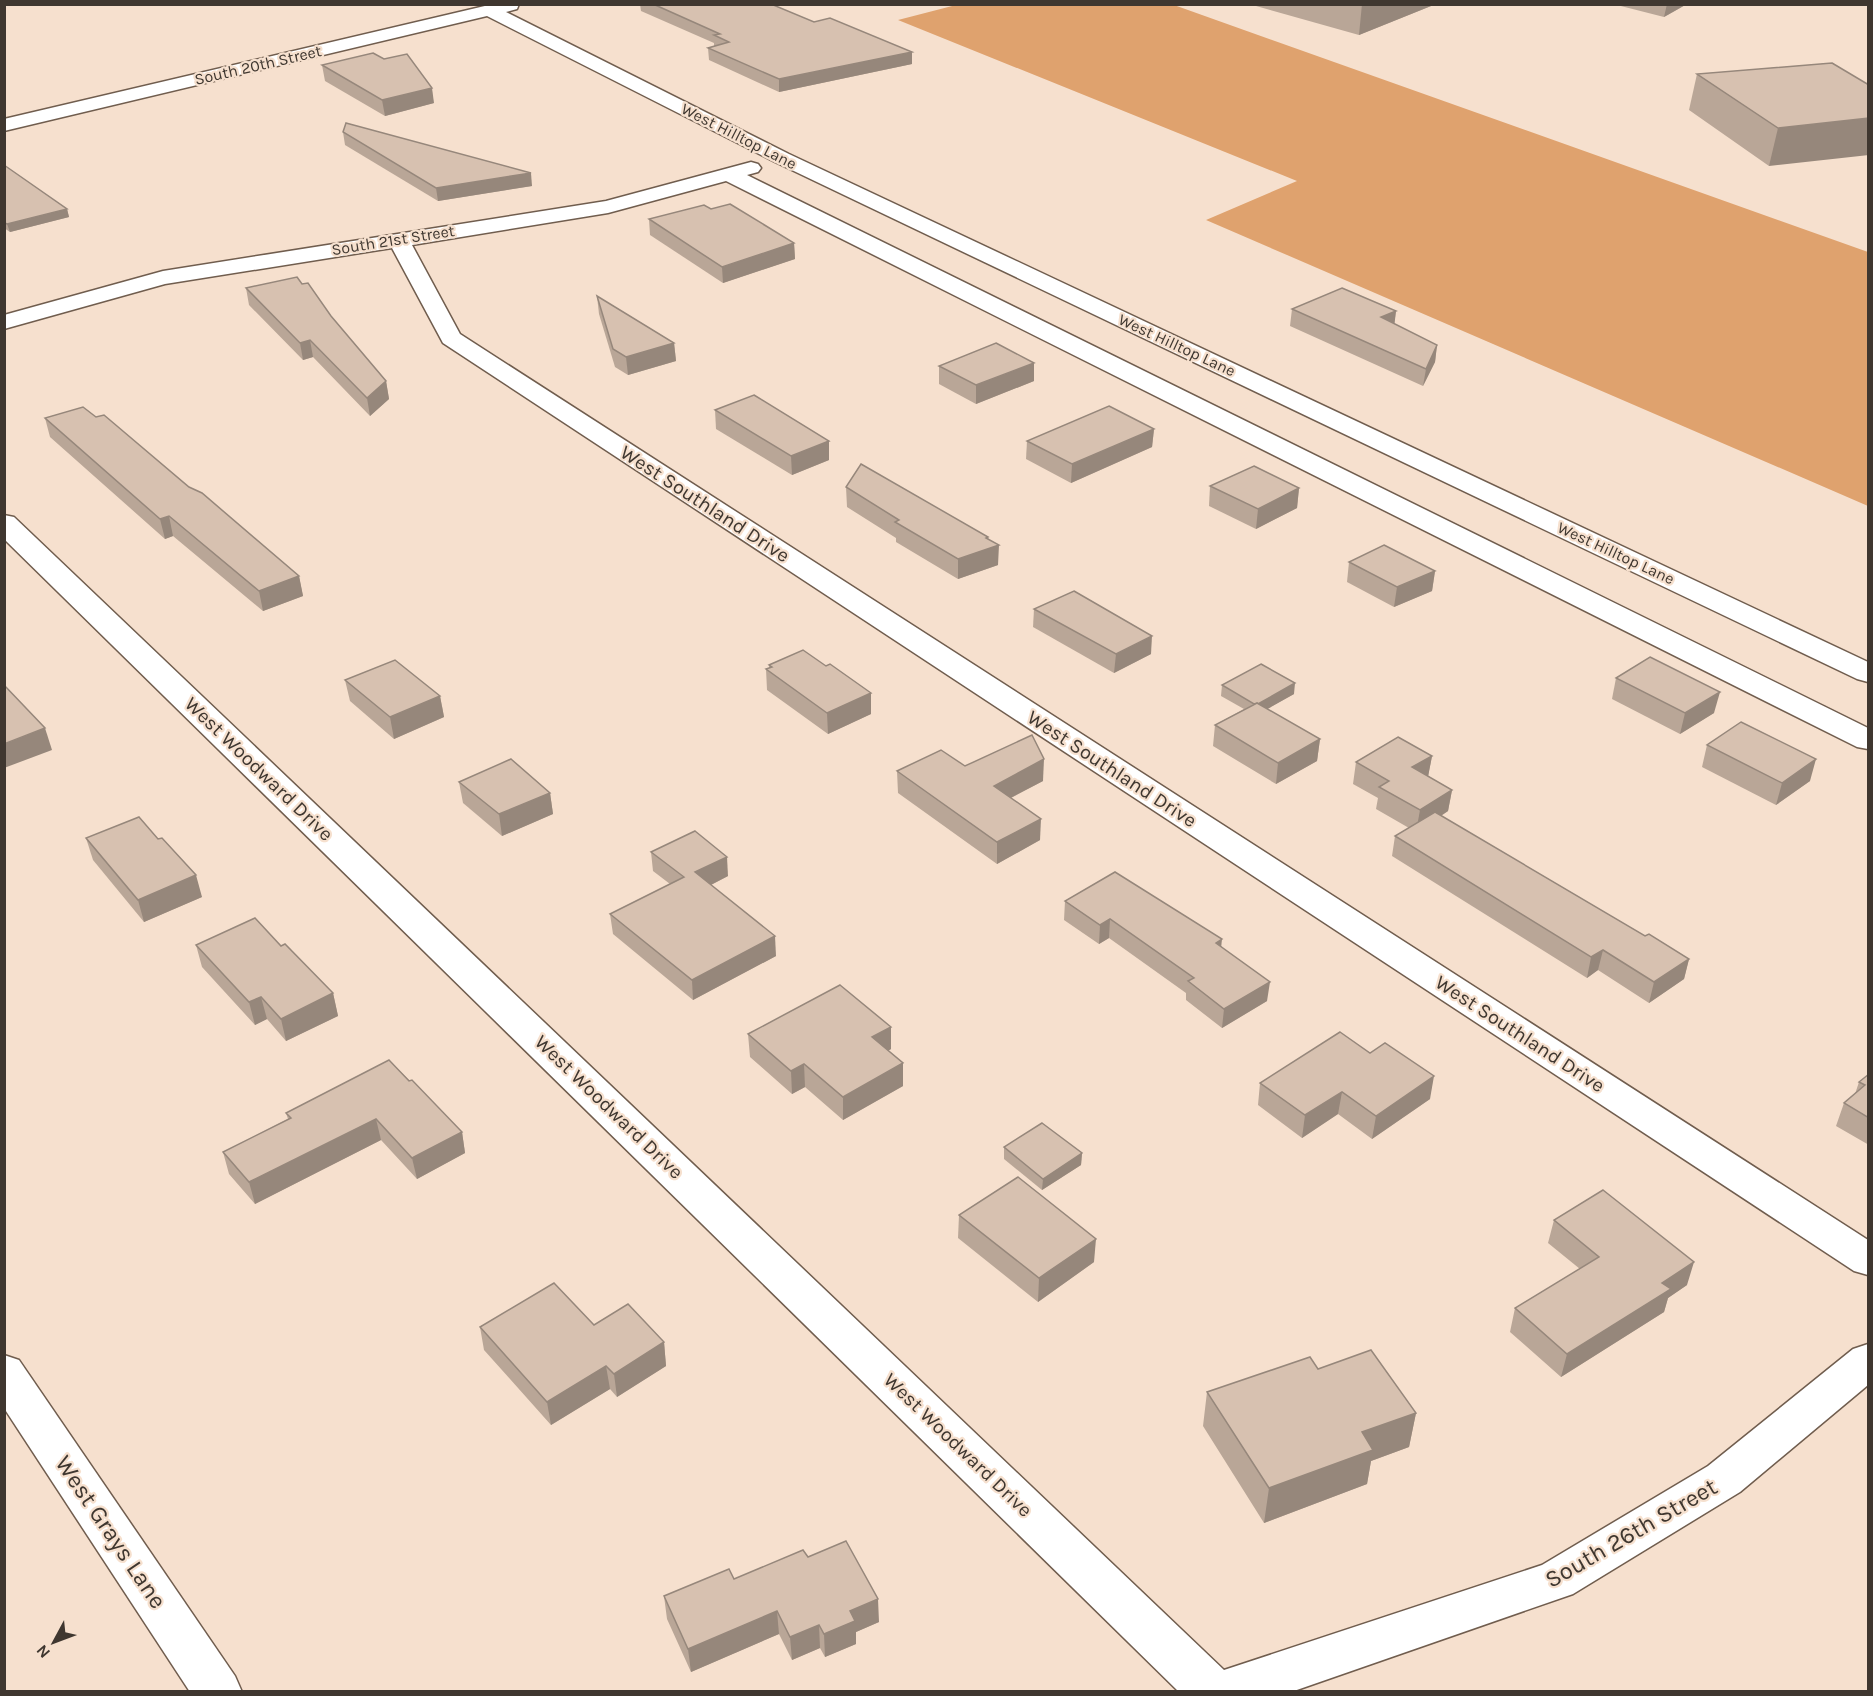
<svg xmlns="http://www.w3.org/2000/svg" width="1873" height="1696" font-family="Karla,sans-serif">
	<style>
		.forest { fill: #dfa26e }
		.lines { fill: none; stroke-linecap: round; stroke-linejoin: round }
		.street-casing { stroke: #705d4e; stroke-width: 3 }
		.street { fill: #fff; fill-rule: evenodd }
		.wall { fill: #b9a697 }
		.shaded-wall { fill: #96877b }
		.building { fill: #d7c1b0; stroke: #96877b; stroke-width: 1.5 }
		.labels { text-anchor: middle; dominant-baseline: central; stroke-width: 4.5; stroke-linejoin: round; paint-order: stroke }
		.far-street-label { font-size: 16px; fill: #3f3730; stroke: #f6e0ce }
		.street-label { font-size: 20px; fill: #3f3730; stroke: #f6e0ce }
		.near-street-label { font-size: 24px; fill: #3f3730; stroke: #f6e0ce }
	</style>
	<rect width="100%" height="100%" fill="#f6e0ce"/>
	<!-- forest -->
	<polygon class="forest" points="956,5 1174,5 1868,252 1868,506 1206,220 1297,181 898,20"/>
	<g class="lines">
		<defs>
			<g id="street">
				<polygon points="519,4 517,9 506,12 789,154 1868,662 1868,682 1857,679 775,162 487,16 4,131 4,119 489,5"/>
				<polygon points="751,162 758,164 761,168 758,172 747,175 1868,728 1868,749 1857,747 726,181 608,213 412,245 460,334 1868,1240 1868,1275 1854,1271 443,343 392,248 165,284 4,329 4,315 163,271 606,201"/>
				<polygon points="4,515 14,517 1224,1670 1542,1565 1708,1466 1853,1349 1868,1344 1868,1385 1740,1492 1573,1594 1291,1692 1179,1692 4,539"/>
				<polygon points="4,1355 19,1360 235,1676 242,1692 190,1692 4,1408"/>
			</g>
		</defs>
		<!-- street casing -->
		<use href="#street" class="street-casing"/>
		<!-- street -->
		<use href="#street" class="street"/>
	</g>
	<!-- wall -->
	<g class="wall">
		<polygon points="640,4 771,4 912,64 779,92 709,60 708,48 714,46 714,43 641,11"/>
		<polygon points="1249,4 1436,4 1359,35"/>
		<polygon points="1613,4 1687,4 1664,17"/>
		<polygon points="1832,63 1769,166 1689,110 1697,74"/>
		<polygon points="322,65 434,103 385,116 325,81"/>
		<polygon points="343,132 532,186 438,201 345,145"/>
		<polygon points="4,165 67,209 69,217 10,232 4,228"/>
		<polygon points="711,209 794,243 795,259 723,283 650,235 649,219"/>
		<polygon points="302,284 331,316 386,381 389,399 370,416 313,357 303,360 249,305 246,288"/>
		<polygon points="597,296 674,343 676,361 628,375 615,367 599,314"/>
		<polygon points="1292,309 1396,311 1394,324 1437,345 1435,362 1423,386 1290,326"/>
		<polygon points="939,366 1034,381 976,404 939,384"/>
		<polygon points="715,410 829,460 792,475 716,429"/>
		<polygon points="96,417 189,487 299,576 303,596 263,611 173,536 165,539 50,437 45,418"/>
		<polygon points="1154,429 1152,447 1071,483 1026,459 1027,441"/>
		<polygon points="1210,486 1299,488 1297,508 1256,529 1209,506"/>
		<polygon points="846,487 988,537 998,565 958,579 896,542 896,538 847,507"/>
		<polygon points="1349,562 1435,571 1432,591 1394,607 1347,582"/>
		<polygon points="1034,609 1151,654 1114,673 1033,627"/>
		<polygon points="769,665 871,714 828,734 767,690 766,669 769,668"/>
		<polygon points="1616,678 1714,713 1680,734 1612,699"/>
		<polygon points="345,680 440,696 444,717 394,739 350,701"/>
		<polygon points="1222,685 1294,694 1267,709 1320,739 1317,761 1276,784 1213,746 1215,725 1244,709 1221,696"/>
		<polygon points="1707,745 1810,781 1776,805 1702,767"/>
		<polygon points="1432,756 1428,776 1452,790 1448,811 1441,816 1645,936 1689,959 1684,979 1649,1003 1598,970 1587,978 1392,856 1395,836 1409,828 1376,809 1378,798 1353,784 1356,762"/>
		<polygon points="965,766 1043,781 1011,798 1040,840 997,864 898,793 897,771"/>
		<polygon points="459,782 550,793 553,814 502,836 463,803"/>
		<polygon points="86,838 202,897 144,922 93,860"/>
		<polygon points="651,852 728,876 711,885 776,956 693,1000 613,934 610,914 670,884 653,871"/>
		<polygon points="1065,901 1221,946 1267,1001 1222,1028 1186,1000 1186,993 1109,938 1099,944 1064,920"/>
		<polygon points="196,945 281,946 333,993 338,1016 286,1041 267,1019 255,1025 202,967"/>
		<polygon points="891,1027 891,1049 888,1051 903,1063 903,1086 843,1120 805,1087 792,1094 750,1057 748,1034"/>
		<polygon points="389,1060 462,1132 465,1153 417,1179 381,1140 255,1204 229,1174 223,1152 288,1119 286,1113"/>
		<polygon points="1869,1074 1869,1145 1836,1126 1844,1103 1855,1094 1859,1082"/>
		<polygon points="1260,1083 1430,1099 1372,1139 1338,1114 1302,1138 1258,1105"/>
		<polygon points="1004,1147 1082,1153 1081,1165 1042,1190 1004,1159"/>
		<polygon points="959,1215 1094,1262 1038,1302 958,1238"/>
		<polygon points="1554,1220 1687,1285 1668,1298 1664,1312 1561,1377 1510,1332 1515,1308 1580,1269 1548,1243"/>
		<polygon points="594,1325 664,1342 666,1366 617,1397 610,1389 551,1425 484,1350 480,1327"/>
		<polygon points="1318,1369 1416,1413 1409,1447 1371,1461 1367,1484 1264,1523 1203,1426 1207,1392"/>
		<polygon points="808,1557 879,1622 856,1632 856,1644 825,1657 820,1648 792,1660 779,1634 691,1672 667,1619 664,1596 734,1579"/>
	</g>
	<!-- shaded-wall -->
	<g class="shaded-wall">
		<polygon points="1362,4 1436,4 1359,35"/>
		<polygon points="1667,4 1687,4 1664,17"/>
		<polygon points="912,52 912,64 779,92 779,79"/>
		<polygon points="432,88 434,103 385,116 382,100"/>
		<polygon points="1869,118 1869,155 1769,166 1778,128"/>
		<polygon points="531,173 532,186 438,201 436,188"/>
		<polygon points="67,209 69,217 10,232 7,224"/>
		<polygon points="794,243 795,259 723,283 722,267"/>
		<polygon points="1396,311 1394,328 1381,317"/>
		<polygon points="310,340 313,357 303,360 300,343"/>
		<polygon points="674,343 676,361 628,375 626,357"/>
		<polygon points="1437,345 1435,362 1423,386 1426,369"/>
		<polygon points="1034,363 1034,381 976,404 976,385"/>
		<polygon points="386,381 389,399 370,416 367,398"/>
		<polygon points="1154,429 1152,447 1071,483 1072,464"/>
		<polygon points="829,441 829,460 792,475 791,456"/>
		<polygon points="1299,488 1297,508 1256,529 1258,509"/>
		<polygon points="169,516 173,536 165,539 160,519"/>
		<polygon points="988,537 988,548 999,545 998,565 958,579 958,559"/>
		<polygon points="1435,571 1432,591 1394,607 1397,587"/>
		<polygon points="299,576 303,596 263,611 259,591"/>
		<polygon points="1152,636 1151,654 1114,673 1116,654"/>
		<polygon points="1295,683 1294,694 1255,716 1256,705"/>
		<polygon points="1720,692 1714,713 1680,734 1685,713"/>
		<polygon points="871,693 871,714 828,734 827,713"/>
		<polygon points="440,696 444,717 394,739 390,717"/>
		<polygon points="45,728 52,750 4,768 4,744"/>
		<polygon points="1320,739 1317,761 1276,784 1278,763"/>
		<polygon points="1432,756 1428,777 1412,767"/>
		<polygon points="1044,759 1043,781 993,807 994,786"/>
		<polygon points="1816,759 1810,781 1776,805 1782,783"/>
		<polygon points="1452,790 1448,811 1416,832 1420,810"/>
		<polygon points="550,793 553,814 502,836 499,814"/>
		<polygon points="1041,819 1040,840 997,864 997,842"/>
		<polygon points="727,857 728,876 697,892 695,872"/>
		<polygon points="196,875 202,897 144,922 138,900"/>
		<polygon points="1110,919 1109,938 1099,944 1100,925"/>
		<polygon points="775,936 776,956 693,1000 692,980"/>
		<polygon points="1222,939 1220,958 1216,943"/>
		<polygon points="1603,950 1598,970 1587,978 1591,957"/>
		<polygon points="1689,959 1684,979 1649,1003 1654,982"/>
		<polygon points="1270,982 1267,1001 1222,1028 1224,1009"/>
		<polygon points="333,993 338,1016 286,1041 281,1019"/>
		<polygon points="261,997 267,1019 255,1025 249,1002"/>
		<polygon points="891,1027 891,1049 872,1060 872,1037"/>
		<polygon points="903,1063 903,1086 843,1120 843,1097"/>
		<polygon points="804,1064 805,1087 792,1094 791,1071"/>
		<polygon points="1434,1076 1430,1099 1372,1139 1376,1116"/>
		<polygon points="1342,1092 1338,1114 1302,1138 1305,1115"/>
		<polygon points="376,1119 381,1140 255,1204 249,1182"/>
		<polygon points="462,1132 465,1153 417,1179 412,1158"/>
		<polygon points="1082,1153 1081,1165 1042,1190 1043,1179"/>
		<polygon points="1096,1239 1094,1262 1038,1302 1039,1278"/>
		<polygon points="1694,1262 1687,1285 1668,1298 1664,1312 1561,1377 1567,1354 1662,1283"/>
		<polygon points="664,1342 666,1366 617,1397 614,1374"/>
		<polygon points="606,1366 610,1389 551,1425 547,1402"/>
		<polygon points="1416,1413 1409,1447 1371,1461 1367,1484 1264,1523 1269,1488 1362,1432"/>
		<polygon points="878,1599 879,1622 856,1632 856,1644 825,1657 824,1634 850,1611"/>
		<polygon points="777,1611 779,1634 691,1672 688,1649"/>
		<polygon points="819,1625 820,1648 792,1660 790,1637"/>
	</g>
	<!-- building -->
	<g class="building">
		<polygon points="653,4 771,4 814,22 830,18 912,52 779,79 708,48 729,42 714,35 720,34"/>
		<polygon points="373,53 384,59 407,54 432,88 382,100 322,65"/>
		<polygon points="1832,63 1869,85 1869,118 1778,128 1697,74"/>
		<polygon points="346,123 531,173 436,188 343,132"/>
		<polygon points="4,165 67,209 7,224 4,222"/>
		<polygon points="730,204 794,243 722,267 649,219 704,205 711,209"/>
		<polygon points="297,277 302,284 308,283 331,316 386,381 367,398 310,340 300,343 246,288"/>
		<polygon points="1342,288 1396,311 1381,317 1437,345 1426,369 1292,309"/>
		<polygon points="597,296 674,343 626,357 613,349"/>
		<polygon points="996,343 1034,363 976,385 939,366"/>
		<polygon points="754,395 829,441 791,456 715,410"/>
		<polygon points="1109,406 1154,429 1072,464 1027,441"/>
		<polygon points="83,407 96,417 104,415 189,487 202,493 299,576 259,591 169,516 160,519 45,418"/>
		<polygon points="861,464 988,537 986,538 999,545 958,559 895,522 899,520 846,487"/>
		<polygon points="1254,466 1299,488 1258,509 1210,486"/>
		<polygon points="1384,545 1435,571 1397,587 1349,562"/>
		<polygon points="1074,591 1152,636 1116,654 1034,609"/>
		<polygon points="803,650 826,666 830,664 871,693 827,713 766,669 772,667 769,665"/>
		<polygon points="1650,657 1720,692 1685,713 1616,678"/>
		<polygon points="395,660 440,696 390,717 345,680"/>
		<polygon points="1261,664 1295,683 1258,704 1257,703 1254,704 1222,685"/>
		<polygon points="4,685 45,728 4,744"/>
		<polygon points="1257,703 1320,739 1278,763 1215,725"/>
		<polygon points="1741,722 1816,759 1782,783 1707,745"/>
		<polygon points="1032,735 1044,759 994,786 1041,819 997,842 897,771 941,750 965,766"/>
		<polygon points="1398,737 1432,756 1412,767 1452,790 1420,810 1379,787 1389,781 1356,762"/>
		<polygon points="511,759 550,793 499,814 459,782"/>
		<polygon points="1435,812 1645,936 1649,934 1689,959 1654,982 1603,950 1591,957 1395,836"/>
		<polygon points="139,817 158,839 162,838 196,875 138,900 86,838"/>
		<polygon points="695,831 727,857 695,872 775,936 692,980 610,914 684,877 651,852"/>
		<polygon points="1115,872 1222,939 1216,943 1270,982 1224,1009 1188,981 1194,978 1110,919 1100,925 1065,901"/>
		<polygon points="255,918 281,946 285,944 333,993 281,1019 261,997 249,1002 196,945"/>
		<polygon points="840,985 891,1027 872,1037 903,1063 843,1097 804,1064 791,1071 748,1034"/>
		<polygon points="1340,1032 1370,1053 1385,1043 1434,1076 1376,1116 1342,1092 1305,1115 1260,1083"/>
		<polygon points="389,1060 409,1081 412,1080 462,1132 412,1158 376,1119 249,1182 223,1152 291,1118 286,1113"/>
		<polygon points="1869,1074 1869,1118 1844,1103 1865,1085 1859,1082"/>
		<polygon points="1042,1123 1082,1153 1043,1179 1004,1147"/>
		<polygon points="1018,1177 1096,1239 1039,1278 959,1215"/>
		<polygon points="1603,1190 1694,1262 1662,1283 1671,1289 1567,1354 1515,1308 1599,1257 1554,1220"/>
		<polygon points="554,1283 594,1325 628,1304 664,1342 614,1374 606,1366 547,1402 480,1327"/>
		<polygon points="1371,1350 1416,1413 1362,1432 1373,1450 1269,1488 1207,1392 1310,1357 1318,1369"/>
		<polygon points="846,1541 878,1599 850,1611 855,1621 824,1634 819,1625 790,1637 777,1611 688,1649 664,1596 729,1569 734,1579 803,1550 808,1557"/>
	</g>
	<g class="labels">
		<!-- far-street labels -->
		<g class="far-street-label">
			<text transform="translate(258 65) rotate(-13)">South 20th Street</text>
			<text transform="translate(739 136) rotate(27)">West Hilltop Lane</text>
			<text transform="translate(393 240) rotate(-9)">South 21st Street</text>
			<text transform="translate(1177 345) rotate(25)">West Hilltop Lane</text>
			<text transform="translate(1616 553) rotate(25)">West Hilltop Lane</text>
		</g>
		<!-- street labels -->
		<g class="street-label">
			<text transform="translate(705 504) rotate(33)">West Southland Drive</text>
			<text transform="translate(259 769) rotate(44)">West Woodward Drive</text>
			<text transform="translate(1112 769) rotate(33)">West Southland Drive</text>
			<text transform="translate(1520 1034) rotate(33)">West Southland Drive</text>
			<text transform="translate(609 1107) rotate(44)">West Woodward Drive</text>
			<text transform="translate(958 1445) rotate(44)">West Woodward Drive</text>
		</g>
		<!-- near-street labels -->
		<g class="near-street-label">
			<text transform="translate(111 1532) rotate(56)">West Grays Lane</text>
			<text transform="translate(1631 1533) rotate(-30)">South 26th Street</text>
		</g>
	</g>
	<!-- border -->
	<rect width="1873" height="1696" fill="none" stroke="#3f3730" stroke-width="12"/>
	<!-- north arrow -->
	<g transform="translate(54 1642) rotate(229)" stroke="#f6e0ce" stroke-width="4.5" paint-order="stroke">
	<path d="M0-4.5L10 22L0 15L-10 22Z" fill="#3f3730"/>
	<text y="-9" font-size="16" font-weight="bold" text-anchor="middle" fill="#3f3730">N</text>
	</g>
</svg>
